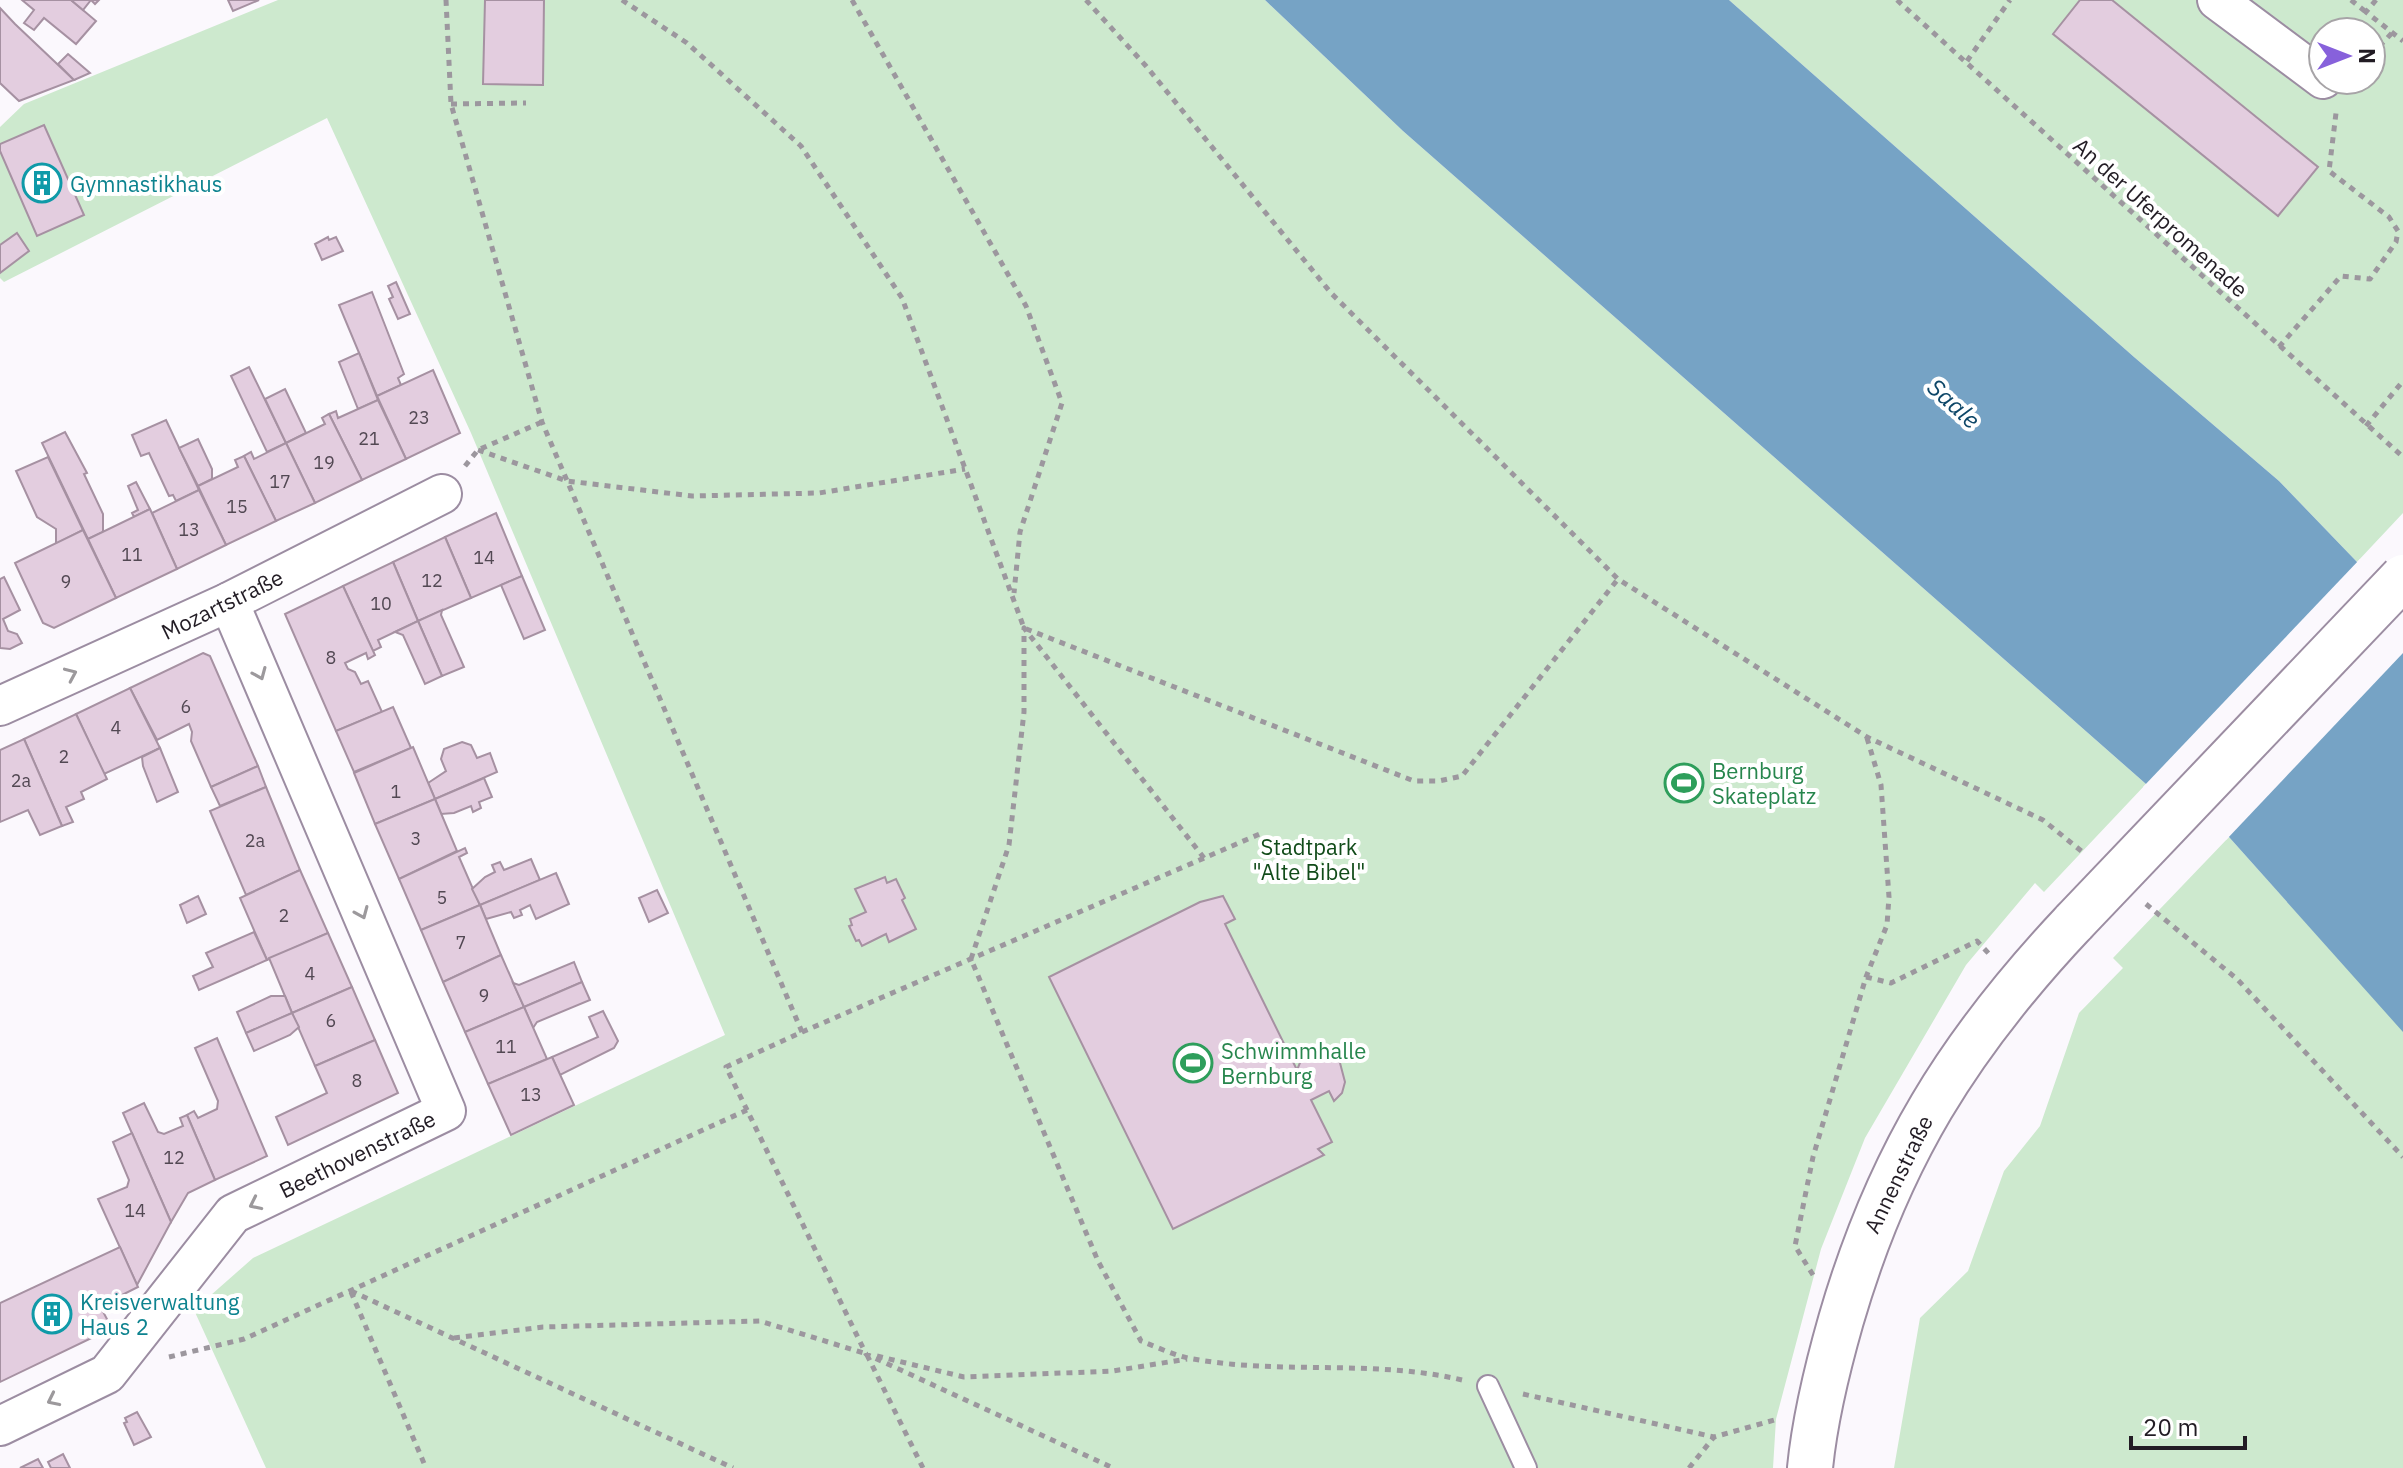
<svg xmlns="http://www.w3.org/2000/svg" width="2403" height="1468" font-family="'IBM Plex Sans',sans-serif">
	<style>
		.green { fill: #cde9ce; fill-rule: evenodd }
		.water { fill: #76a3c5 }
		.pier { fill: #fbf8fd }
		.building { fill: #e3cddf; stroke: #a691a2; stroke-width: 2 }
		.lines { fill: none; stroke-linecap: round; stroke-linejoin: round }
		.service-casing { stroke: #9c8da2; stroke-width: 24 }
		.minor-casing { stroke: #9c8da2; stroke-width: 42 }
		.secondary-casing { stroke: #9c8da2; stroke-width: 48 }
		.path { stroke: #9c979e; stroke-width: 5; stroke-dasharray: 6 6; stroke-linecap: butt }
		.service { stroke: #fff; stroke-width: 20 }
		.minor { stroke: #fff; stroke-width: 38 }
		.secondary { stroke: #fff; stroke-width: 44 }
		.secondary-bridge-casing { stroke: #9c8da2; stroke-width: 48; stroke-linecap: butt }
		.secondary-bridge { stroke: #fff; stroke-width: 44 }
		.oneway { stroke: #9c999c }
		.labels { text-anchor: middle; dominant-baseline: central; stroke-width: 8; stroke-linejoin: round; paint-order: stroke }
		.number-label { font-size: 18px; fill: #524853 }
		.culture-label { font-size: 22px; fill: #0d838f; stroke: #fff; text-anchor: start }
		.street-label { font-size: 22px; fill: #221c24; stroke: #fff }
		.leisure-label { font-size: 22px; fill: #27864d; stroke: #fff; text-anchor: start }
		.park-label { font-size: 22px; fill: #114b19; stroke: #fff }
		.water-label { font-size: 24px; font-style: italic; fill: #0e4768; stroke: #fff }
	</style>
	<rect width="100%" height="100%" fill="#fbf8fd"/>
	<!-- green -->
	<g class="green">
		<polygon points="278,0 1265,0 1403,131 2146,784 2044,892 2035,883 1966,965 1865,1138 1821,1249 1776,1419 1773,1468 266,1468 194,1310 253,1258 725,1035 471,433 327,118 4,282 0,278 0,127 24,104"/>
		<path d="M1729,0H2403V513L2357,562L2279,481L2134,357ZM2323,32H2371V80H2323Z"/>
		<polygon points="2229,837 2403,1031 2403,1468 1894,1468 1920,1318 1968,1271 2004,1171 2040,1126 2079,1013 2123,968 2113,958"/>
	</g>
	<!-- water -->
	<polygon class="water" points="1265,0 1729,0 2134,357 2279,481 2357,562 2403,602 2403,1032 2229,837 2146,784 1403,131"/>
	<!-- pier -->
	<polygon class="pier" points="2360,559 2403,597 2403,653 2226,840 2143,787"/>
	<!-- building -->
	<g class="building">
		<polygon points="22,0 71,0 96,21 76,44 44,18 34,30 24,23 34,10"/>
		<polygon points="71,0 99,0 95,4 91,0 83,10"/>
		<polygon points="228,0 259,0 233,11"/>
		<polygon points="485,0 544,0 543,85 483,84"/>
		<polygon points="2080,0 2112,0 2318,167 2278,216 2053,34"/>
		<polygon points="0,8 15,24 74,80 19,101 0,83"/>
		<polygon points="68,54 90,73 74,80 58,64"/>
		<polygon points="44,125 84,215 37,236 0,151 0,144"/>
		<polygon points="17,233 29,251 0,273 0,245"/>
		<polygon points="328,237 329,240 336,237 343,251 322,260 315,244"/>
		<polygon points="396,282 410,314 398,319 389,299 393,297 388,286"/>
		<polygon points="372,292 404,374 398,378 401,385 377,396 339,305"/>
		<polygon points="359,353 378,400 358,409 339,362"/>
		<polygon points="249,367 286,443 267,452 231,376"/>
		<polygon points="433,370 460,433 406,459 377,396"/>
		<polygon points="285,389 306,433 286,443 265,399"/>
		<polygon points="378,400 406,459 362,480 329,414 336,411 338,418"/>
		<polygon points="329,414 362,480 315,503 286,443 325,424 322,418"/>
		<polygon points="166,420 199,490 176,501 173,495 169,496 149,453 141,456 132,435"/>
		<polygon points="65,432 87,473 84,474 103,514 103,532 88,539 42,443"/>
		<polygon points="198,439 212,469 212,479 198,486 179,448"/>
		<polygon points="286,443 315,503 276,521 244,456 251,452 254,459"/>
		<polygon points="244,456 276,521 226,545 198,486 238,467 235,460"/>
		<polygon points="48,457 83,530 56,544 56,529 37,517 16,471"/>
		<polygon points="136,482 150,509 134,517 132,513 138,510 128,486"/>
		<polygon points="199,490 226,545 177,569 152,513"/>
		<polygon points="150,509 177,569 116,598 88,539"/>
		<polygon points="496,513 522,576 471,598 445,537"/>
		<polygon points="83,530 116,598 54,628 43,623 15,563"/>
		<polygon points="445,537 471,598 418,621 393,562"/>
		<polygon points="393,562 418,621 378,640 381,647 373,651 343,586"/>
		<polygon points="522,576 545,630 524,639 501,585"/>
		<polygon points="4,577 20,610 3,619 8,631 17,634 22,643 10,649 0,648 0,579"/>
		<polygon points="343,586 375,655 368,659 366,653 345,663 348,669 355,672 361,684 368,681 382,712 336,731 285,614"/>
		<polygon points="442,610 441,615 464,667 442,676 418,621"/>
		<polygon points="418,621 442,676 425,684 403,635 395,632"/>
		<polygon points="203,653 210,656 258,766 211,787 191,741 192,732 189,724 157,740 130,688"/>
		<polygon points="130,688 160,748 104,774 76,714"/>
		<polygon points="393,707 411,748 354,772 336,731"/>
		<polygon points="76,714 107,779 81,792 84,799 66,807 73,822 62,826 24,739"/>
		<polygon points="24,739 62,826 40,835 28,810 0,822 0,750"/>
		<polygon points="462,742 471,745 477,758 490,753 497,772 435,799 428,783 446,771 441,759 444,749"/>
		<polygon points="413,747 435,799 375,824 354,773"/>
		<polygon points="160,748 178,792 157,802 143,766 142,757"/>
		<polygon points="258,766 266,787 220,806 211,787"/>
		<polygon points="484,778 492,797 479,802 481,808 473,812 471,806 454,813 441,814 435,799"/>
		<polygon points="266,787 300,870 246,895 210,811"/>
		<polygon points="435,799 457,851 399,879 375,824"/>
		<polygon points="465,848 467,853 459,857 480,905 421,930 399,879"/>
		<polygon points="531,859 540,880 480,905 472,889 485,877 495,872 492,865 500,862 504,870"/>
		<polygon points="300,870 328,933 267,960 240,898"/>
		<polygon points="556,873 569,904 536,919 530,905 520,910 522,915 514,918 511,912 486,919 480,905"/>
		<polygon points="885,877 887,883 896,879 905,898 902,900 916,929 889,942 886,934 862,946 859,940 856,941 849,926 852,925 850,919 866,912 855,889"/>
		<polygon points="657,890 668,913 649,922 639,898"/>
		<polygon points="198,896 206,914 187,923 180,905"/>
		<polygon points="1223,896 1235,919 1225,924 1297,1070 1304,1053 1310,1048 1322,1048 1332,1053 1340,1063 1345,1082 1342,1093 1334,1101 1329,1091 1311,1100 1332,1142 1318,1149 1324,1155 1173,1229 1049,977 1200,902"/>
		<polygon points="480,905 501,955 443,982 421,930"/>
		<polygon points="254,932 267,960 199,990 193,976 213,967 206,953"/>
		<polygon points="328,933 352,987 292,1013 269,958"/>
		<polygon points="501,955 524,1007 465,1032 443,982"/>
		<polygon points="574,962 582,982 524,1007 513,983 519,985"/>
		<polygon points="582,982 590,1000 537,1022 533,1028 524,1007"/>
		<polygon points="352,987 375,1040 315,1066 292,1013"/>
		<polygon points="271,996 285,996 292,1013 246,1033 237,1012"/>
		<polygon points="524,1007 547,1059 488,1084 465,1032"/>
		<polygon points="603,1011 618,1041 614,1048 560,1075 552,1057 598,1037 589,1017"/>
		<polygon points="292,1013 299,1027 290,1035 254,1051 246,1033"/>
		<polygon points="217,1038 267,1156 215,1180 187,1115 194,1111 198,1118 217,1109 218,1101 195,1048"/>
		<polygon points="375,1040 398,1093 288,1145 276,1117 327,1093 315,1066"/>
		<polygon points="552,1057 574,1105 511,1135 488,1084"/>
		<polygon points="144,1103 158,1132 164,1134 183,1126 180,1118 187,1115 215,1180 188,1193 171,1222 123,1113"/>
		<polygon points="132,1133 171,1222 137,1285 98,1199 127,1187 129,1180 113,1142"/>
		<polygon points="120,1247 138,1287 100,1306 108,1321 100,1325 104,1332 0,1382 0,1303"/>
		<polygon points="137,1412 151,1437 134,1445 124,1423 127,1422 125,1418"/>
		<polygon points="63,1454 70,1468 51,1468 48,1462"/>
		<polygon points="38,1459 43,1468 20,1468"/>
	</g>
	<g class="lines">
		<defs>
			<polyline id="service" points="1488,1386 1526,1468"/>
			<g id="minor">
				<polyline points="2217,0 2323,79"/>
				<polyline points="0,706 229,602 442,494"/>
				<polyline points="0,1426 107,1374 233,1214 446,1111 229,602"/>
			</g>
			<path id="secondary" d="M1810,1468C1815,1417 1827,1369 1841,1320C1888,1158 1958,1045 2074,922"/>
		</defs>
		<!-- service casing -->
		<use href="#service" class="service-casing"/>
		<!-- minor casing -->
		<use href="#minor" class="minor-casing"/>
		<!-- secondary casing -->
		<use href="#secondary" class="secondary-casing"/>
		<!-- path -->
		<g class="path">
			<polyline points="446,0 451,104 542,422 802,1032 726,1067 747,1110"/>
			<polyline points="622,0 687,43 801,146 902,298 1024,628 1414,781 1439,781 1462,776 1618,579"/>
			<polyline points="852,0 1026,306 1062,403 1020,532 1014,593"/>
			<polyline points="1086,0 1146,66 1331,293 1618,579 1867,737 2043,820 2085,854"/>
			<polyline points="1897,0 2403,457"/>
			<polyline points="2351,0 2366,12"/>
			<polyline points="2376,0 2366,12 2403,41"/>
			<polyline points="2371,55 2392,33"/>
			<polyline points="1967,61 2010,0"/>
			<polyline points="451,104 526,103"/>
			<polyline points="2279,347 2341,276 2370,279 2396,242 2398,231 2389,217 2329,171 2336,113"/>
			<polyline points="2366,426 2403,381"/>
			<polyline points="478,450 567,481 692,496 819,493 965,469"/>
			<polyline points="465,466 478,450 542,422"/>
			<path d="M1204,858L1024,628V712L1009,845L971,959L1098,1261L1141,1341C1157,1347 1175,1356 1193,1359C1282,1375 1374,1359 1462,1380"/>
			<polyline points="2146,904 2237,979 2403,1157"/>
			<polyline points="1866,977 1891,983 1977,941 1992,957"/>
			<polyline points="802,1032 1262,833"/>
			<polyline points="1813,1275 1795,1246 1813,1157 1866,977 1887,925 1889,897 1881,785 1867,738"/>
			<polyline points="351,1291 733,1468"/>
			<polyline points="351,1292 426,1468"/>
			<polyline points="454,1338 543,1327 760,1321 867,1354"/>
			<polyline points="867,1355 923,1468"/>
			<polyline points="877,1356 964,1377 1113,1371 1187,1359"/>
			<polyline points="169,1357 244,1339 747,1110 866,1354 1113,1468"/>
			<polyline points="1523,1394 1714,1437 1778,1419"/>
			<polyline points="1689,1468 1714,1437"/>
		</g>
		<!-- service -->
		<use href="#service" class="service"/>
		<!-- minor -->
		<use href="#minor" class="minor"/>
		<!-- secondary -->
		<use href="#secondary" class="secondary"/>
		<defs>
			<polyline id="secondary-bridge" points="2074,922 2403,577"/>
		</defs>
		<!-- secondary-bridge casing -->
		<use href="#secondary-bridge" class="secondary-bridge-casing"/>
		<!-- secondary-bridge -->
		<use href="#secondary-bridge" class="secondary-bridge"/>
	</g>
	<!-- one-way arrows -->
	<defs><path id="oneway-chevron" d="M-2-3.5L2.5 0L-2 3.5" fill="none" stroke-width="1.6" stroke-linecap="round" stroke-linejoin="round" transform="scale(2)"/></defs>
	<g class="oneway">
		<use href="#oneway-chevron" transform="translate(71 674) rotate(-24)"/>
		<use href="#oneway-chevron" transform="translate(260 674) rotate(67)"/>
		<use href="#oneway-chevron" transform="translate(362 913) rotate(67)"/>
		<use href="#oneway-chevron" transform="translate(255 1204) rotate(154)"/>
		<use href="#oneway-chevron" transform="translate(53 1400) rotate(154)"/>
	</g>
	<!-- icons -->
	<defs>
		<symbol id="building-ring" viewBox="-11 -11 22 22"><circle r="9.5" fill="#fff" stroke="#0f9aa8" stroke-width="1.5"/><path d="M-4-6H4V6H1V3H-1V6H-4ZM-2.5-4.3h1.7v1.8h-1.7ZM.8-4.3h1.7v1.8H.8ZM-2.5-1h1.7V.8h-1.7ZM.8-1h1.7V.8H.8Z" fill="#0f9aa8"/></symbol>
		<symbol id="stadium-ring" viewBox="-11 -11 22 22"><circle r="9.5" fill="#fff" stroke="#2e9e5b" stroke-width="1.5"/><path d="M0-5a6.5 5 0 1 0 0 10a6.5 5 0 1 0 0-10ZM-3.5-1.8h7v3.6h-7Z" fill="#2e9e5b"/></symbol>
	</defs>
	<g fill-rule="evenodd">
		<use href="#building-ring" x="20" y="161" width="44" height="44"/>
		<use href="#stadium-ring" x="1662" y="761" width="44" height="44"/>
		<use href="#stadium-ring" x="1171" y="1041" width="44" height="44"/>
		<use href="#building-ring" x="30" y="1292" width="44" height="44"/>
	</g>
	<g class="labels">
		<!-- number labels -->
		<g class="number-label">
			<text x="419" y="417">23</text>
			<text x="369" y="438">21</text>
			<text x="324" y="462">19</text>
			<text x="280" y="481">17</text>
			<text x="237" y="506">15</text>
			<text x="189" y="529">13</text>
			<text x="132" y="554">11</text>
			<text x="484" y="557">14</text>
			<text x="432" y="580">12</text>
			<text x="66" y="581">9</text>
			<text x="381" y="603">10</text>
			<text x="331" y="657">8</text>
			<text x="186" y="706">6</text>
			<text x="116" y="727">4</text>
			<text x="64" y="756">2</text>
			<text x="21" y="780">2a</text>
			<text x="396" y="791">1</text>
			<text x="416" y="838">3</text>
			<text x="255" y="840">2a</text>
			<text x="442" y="897">5</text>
			<text x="284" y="915">2</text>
			<text x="461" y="942">7</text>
			<text x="310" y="973">4</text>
			<text x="484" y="995">9</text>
			<text x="331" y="1020">6</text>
			<text x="506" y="1046">11</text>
			<text x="357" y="1080">8</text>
			<text x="531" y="1094">13</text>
			<text x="174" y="1157">12</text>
			<text x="135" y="1210">14</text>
		</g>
		<!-- culture labels -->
		<g class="culture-label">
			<text x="70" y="183">Gymnastikhaus</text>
			<text x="80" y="1301">Kreisverwaltung<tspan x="80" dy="25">Haus 2</tspan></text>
		</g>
		<!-- street labels -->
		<g class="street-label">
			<text transform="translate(2161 217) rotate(42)">An der Uferpromenade</text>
			<text transform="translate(222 604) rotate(-26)">Mozartstraße</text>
			<text transform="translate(357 1154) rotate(-26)">Beethovenstraße</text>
			<text transform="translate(1898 1174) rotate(-64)">Annenstraße</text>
		</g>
		<!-- leisure labels -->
		<g class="leisure-label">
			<text x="1712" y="770">Bernburg<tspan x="1712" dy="25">Skateplatz</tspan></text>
			<text x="1221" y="1050">Schwimmhalle<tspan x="1221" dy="25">Bernburg</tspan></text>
		</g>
		<!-- park labels -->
		<g class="park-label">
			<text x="1309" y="846">Stadtpark<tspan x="1309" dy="25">"Alte Bibel"</tspan></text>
		</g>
		<!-- water labels -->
		<g class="water-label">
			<text transform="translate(1954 403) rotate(42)">Saale</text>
		</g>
	</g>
	<!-- north arrow -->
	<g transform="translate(2347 56) rotate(90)"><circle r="38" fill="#ffffff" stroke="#a7a4a7" stroke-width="2"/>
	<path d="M0-6L14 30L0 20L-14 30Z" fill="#8761db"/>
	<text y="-12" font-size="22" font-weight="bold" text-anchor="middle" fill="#221c24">N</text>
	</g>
	<!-- scale -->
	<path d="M2131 1436v12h114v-12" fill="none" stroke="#221c24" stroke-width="4"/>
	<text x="2143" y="1436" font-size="24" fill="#221c24" stroke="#ffffff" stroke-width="6" paint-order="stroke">20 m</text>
</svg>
